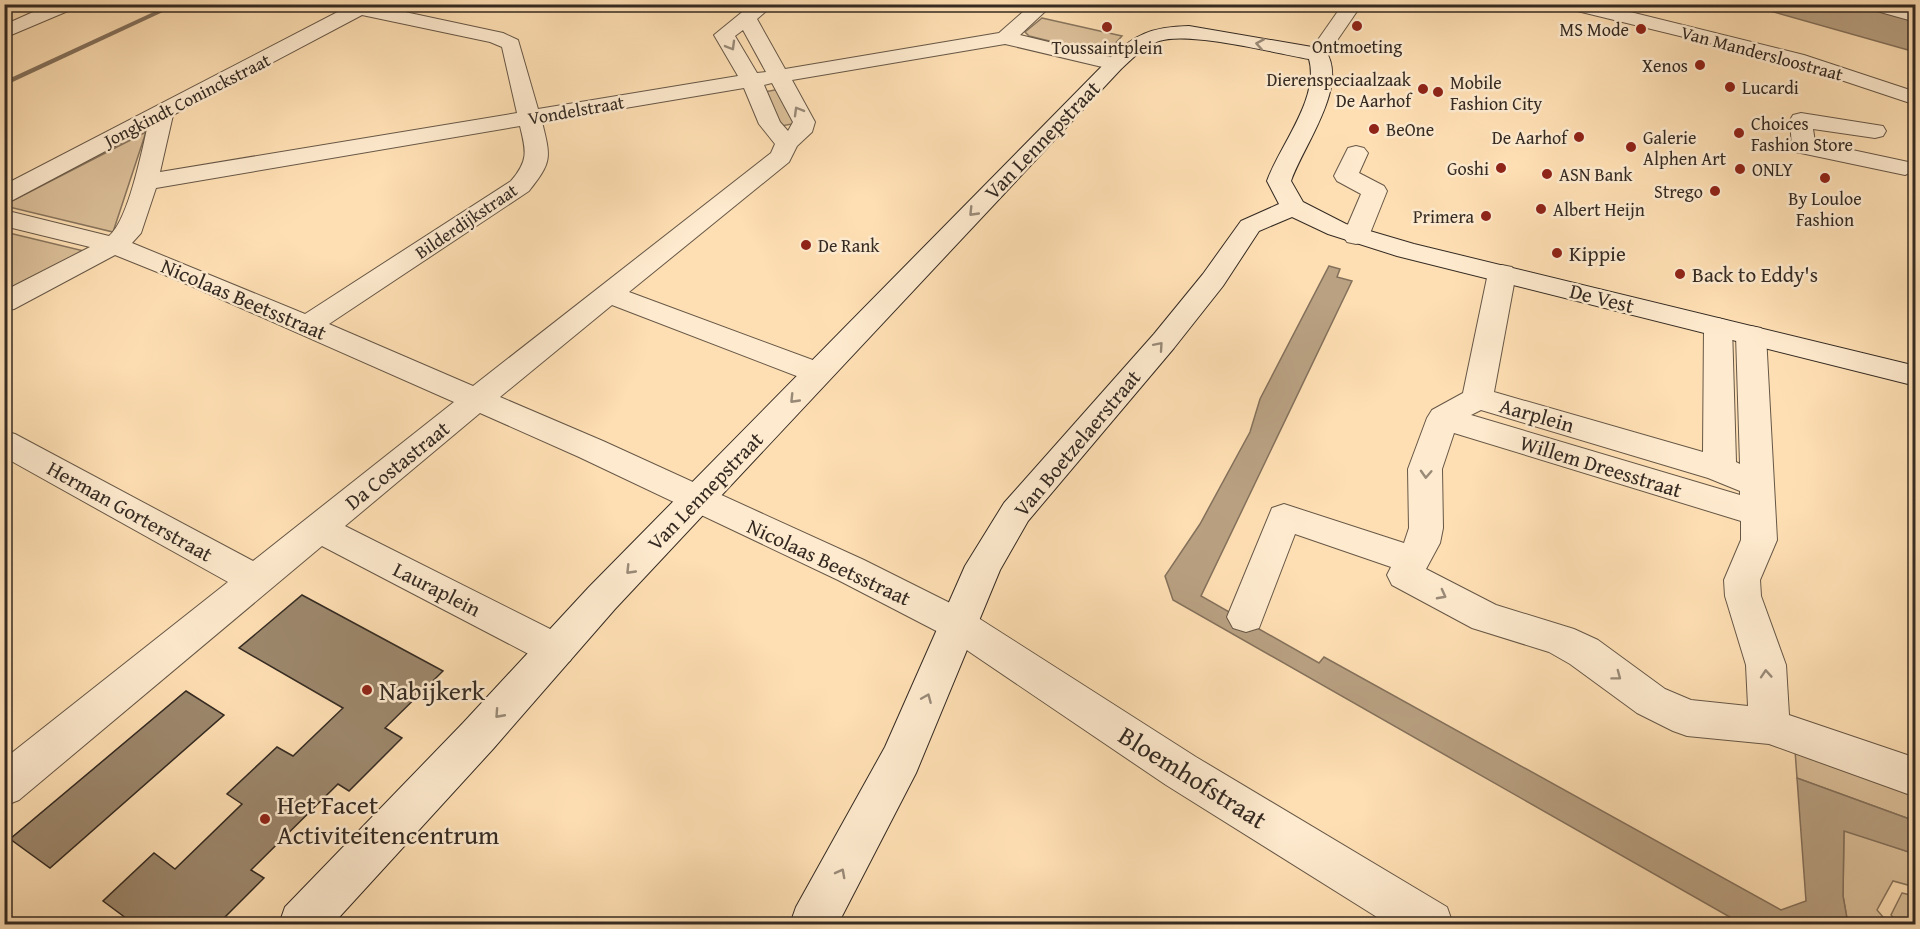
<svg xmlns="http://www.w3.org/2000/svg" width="1920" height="929" font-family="'Gentium Book Plus',serif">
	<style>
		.green { fill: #dcc09a; stroke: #88755e; stroke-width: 1.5 }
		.water { fill: #b9a182; stroke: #84715c; stroke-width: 1.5 }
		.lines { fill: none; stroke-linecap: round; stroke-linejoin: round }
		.stream { fill: #84715c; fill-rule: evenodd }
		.building { fill: #9d886d; stroke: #342a22; stroke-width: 1.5 }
		.street-casing { stroke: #665746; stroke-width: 2 }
		.secondary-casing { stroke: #342a22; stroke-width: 2 }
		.street { fill: #feeace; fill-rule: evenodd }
		.secondary { fill: #feeace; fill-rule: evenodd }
		.oneway { stroke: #998a78 }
		.poi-dot { fill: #8f2418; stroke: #feeace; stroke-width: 2 }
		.labels { text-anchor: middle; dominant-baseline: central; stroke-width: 5; stroke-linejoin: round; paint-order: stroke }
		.far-poi-label { font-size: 18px; fill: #342a22; stroke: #feeace; text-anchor: start }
		.far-street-label { font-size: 18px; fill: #342a22; stroke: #feeace }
		.street-label { font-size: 21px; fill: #342a22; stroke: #feeace }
		.poi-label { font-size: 21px; fill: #342a22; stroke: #feeace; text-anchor: start }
		.near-poi-label { font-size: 26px; fill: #342a22; stroke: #feeace; text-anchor: start }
		.near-street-label { font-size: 26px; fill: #342a22; stroke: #feeace }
	</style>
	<rect width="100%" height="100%" fill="#fedfb3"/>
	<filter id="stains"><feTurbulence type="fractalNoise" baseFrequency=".00333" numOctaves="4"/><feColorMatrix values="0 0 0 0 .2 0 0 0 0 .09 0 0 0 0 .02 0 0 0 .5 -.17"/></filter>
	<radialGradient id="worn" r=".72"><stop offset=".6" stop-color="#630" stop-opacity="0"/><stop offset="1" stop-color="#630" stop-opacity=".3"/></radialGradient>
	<!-- green -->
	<g class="green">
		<polygon points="1042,18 1122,36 1109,50 1098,53 1029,36 1025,32"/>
		<polygon points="780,89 798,123 781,126 764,92"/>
		<polygon points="146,132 113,232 9,207 10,202"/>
		<polygon points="5,232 84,251 5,298"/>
		<polygon points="1795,750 1915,792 1915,821 1797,778"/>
		<polygon points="1844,830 1915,854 1915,887 1893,881 1877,910 1889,924 1848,924 1843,896"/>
		<polygon points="1902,893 1915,896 1915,924 1898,924 1891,915"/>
	</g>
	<!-- water -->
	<g class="water">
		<polygon points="1749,5 1860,5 1915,20 1915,52"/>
		<polygon points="1329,266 1340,269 1337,277 1352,281 1201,596 1319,663 1324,657 1781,910 1806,901 1797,778 1915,821 1915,854 1844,831 1843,896 1848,924 1742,924 1173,600 1165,576 1200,524 1250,432 1260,399"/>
	</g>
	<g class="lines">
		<!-- stream -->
		<polygon class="stream" points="171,4 180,4 4,86 4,81"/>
	</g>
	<!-- building -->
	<g class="building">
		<polygon points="302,595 443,671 385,728 402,738 349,791 338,784 251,870 264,878 218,924 134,924 103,901 154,853 175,869 242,804 227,794 277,747 293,756 343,708 239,648"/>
		<polygon points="186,691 224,715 50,868 10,839"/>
	</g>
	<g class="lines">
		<defs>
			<g id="street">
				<polygon points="51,4 77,4 75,8 4,38 4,25"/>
				<path d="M353,4H378L377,6L503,33L518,40L538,109L738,76L714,35L752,4L773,5L757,19L785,69L999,33L1032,4H1053L1020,35L1122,60L1125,64L1122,68L1115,70L1005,44L792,80L815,122L812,132L797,146L789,162L629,292L829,366L833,373L829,380L818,383L807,380L612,305L500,397L603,441L864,560L972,614L1196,757L1447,907L1453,924H1388L1166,785L946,636L838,580L579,457L480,413L345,526L570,639L575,650L570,661L556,666L542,661L322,546L19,800L4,806V759L228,582L4,457V431L15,434L253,561L454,402L182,282L115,255L14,309L4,311V291L90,247L4,226V210L109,236C128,220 141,155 147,129L13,200L4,202V185ZM362,15L490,42L502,47L517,113L160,172L173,115ZM743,30L766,72L757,73L735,36ZM772,83L793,122L788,131L780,122L764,85ZM744,88L759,124L775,144L771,153L473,386L329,324L529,191C552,162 551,158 542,122ZM520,126C526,151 529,160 511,181L305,314L132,243L141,233L156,188Z"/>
				<polygon points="1343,4 1362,4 1325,58 1318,60 1311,58 1308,54"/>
				<polygon points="1563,4 1598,4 1804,55 1916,92 1916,105 1790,63 1565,8"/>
				<path d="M1729,4H1749L1750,5L1747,9C1740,11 1733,11 1729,4Z"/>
				<polygon points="1864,4 1896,4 1916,10 1916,22 1866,8"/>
				<polygon points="1801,113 1883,126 1886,131 1883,136 1875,138 1813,129 1815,142 1913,163 1916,170 1905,175 1796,152 1792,147 1790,120 1793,115"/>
				<polygon points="1356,146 1364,148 1368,153 1359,173 1384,186 1387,191 1369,236 1365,242 1356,244 1347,242 1343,236 1361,194 1337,181 1334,176 1348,148"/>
				<path d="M1502,265L1512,267L1516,273L1494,392L1703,452L1704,327L1708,321L1718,318L1728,321L1732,327L1736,462L1740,464L1736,335L1741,328L1751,326L1761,328L1766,335L1777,540L1760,580L1761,596L1786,665L1789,715L1916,758V797L1769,744L1687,736L1673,731L1637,713L1570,664L1549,652L1472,628L1392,585L1387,575L1391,567L1295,534L1259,628L1246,632L1233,628L1227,617L1272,508L1284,504L1404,543L1409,528L1408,469L1427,418L1432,410L1463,393L1488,273L1492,267ZM1481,410L1708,478L1740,491V495L1471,415ZM1454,433L1741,521V540L1724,580L1725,596L1746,665L1748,706L1691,700L1665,689L1598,640L1574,629L1496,605L1426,569L1440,543L1443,528L1442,469Z"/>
			</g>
			<path id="secondary" d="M1189,26L1318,48L1325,50C1350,85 1303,146 1291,181L1303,202L1346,224L1414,244L1916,366V386L1397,256L1328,234L1292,217L1259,231L1223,286L1174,348L1028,521L1000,570L916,773L838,924H790L796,907L885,747L965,566L1004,503L1154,334L1203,274L1241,221L1279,204L1267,181C1280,145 1320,98 1309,59C1275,53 1189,31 1159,41C1144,46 1133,58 1122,68L615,609L493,749L333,924H279L285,907L463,723L589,587L1108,60C1134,34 1152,27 1189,26Z"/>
		</defs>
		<!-- street casing -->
		<use href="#street" class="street-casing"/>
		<!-- secondary casing -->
		<use href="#secondary" class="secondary-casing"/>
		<!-- street -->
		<use href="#street" class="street"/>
		<!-- secondary -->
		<use href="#secondary" class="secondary"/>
	</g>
	<!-- one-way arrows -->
	<defs><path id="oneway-chevron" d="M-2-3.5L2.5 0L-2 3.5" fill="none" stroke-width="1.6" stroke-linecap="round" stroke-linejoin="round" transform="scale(1.5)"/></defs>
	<g class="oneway">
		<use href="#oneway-chevron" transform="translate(1260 44) rotate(-170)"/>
		<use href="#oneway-chevron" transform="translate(731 46) rotate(60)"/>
		<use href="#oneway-chevron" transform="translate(798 111) rotate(-120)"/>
		<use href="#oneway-chevron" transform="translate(973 212) rotate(134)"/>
		<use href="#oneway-chevron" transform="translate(1159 346) rotate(-49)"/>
		<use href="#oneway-chevron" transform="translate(794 399) rotate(134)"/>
		<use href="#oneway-chevron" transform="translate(1426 474) rotate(93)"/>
		<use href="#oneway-chevron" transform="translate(630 570) rotate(134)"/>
		<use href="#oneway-chevron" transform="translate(1442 595) rotate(28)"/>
		<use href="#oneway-chevron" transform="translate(1766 674) rotate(-94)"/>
		<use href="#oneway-chevron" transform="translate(1617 676) rotate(37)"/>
		<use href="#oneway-chevron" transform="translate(927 698) rotate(-67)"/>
		<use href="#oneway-chevron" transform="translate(499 714) rotate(132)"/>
		<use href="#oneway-chevron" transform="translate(841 873) rotate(-62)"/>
	</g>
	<!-- markers -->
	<g class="poi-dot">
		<circle cx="1357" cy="26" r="6"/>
		<circle cx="1107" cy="27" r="6"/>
		<circle cx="1641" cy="29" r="6"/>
		<circle cx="1700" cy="65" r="6"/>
		<circle cx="1730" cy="87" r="6"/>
		<circle cx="1423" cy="89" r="6"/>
		<circle cx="1438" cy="92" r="6"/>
		<circle cx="1374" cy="129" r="6"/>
		<circle cx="1739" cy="133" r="6"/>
		<circle cx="1579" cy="137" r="6"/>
		<circle cx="1631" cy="147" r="6"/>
		<circle cx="1501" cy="168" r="6"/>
		<circle cx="1740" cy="169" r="6"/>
		<circle cx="1547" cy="174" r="6"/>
		<circle cx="1825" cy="178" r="6"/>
		<circle cx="1715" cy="191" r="6"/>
		<circle cx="1541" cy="209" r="6"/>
		<circle cx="1486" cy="216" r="6"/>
		<circle cx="806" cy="245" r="6"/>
		<circle cx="1557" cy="253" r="6"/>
		<circle cx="1680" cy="274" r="6"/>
		<circle cx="367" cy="690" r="6"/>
		<circle cx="265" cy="819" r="6"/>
	</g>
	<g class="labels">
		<!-- far-poi labels -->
		<g class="far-poi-label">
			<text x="1629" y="29" text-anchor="end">MS Mode</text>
			<text x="1357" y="46" text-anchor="middle">Ontmoeting</text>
			<text x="1107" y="47" text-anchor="middle">Toussaintplein</text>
			<text x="1688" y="65" text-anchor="end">Xenos</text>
			<text x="1411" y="79" text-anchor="end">Dierenspeciaalzaak<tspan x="1411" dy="21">De Aarhof</tspan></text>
			<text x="1450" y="82">Mobile<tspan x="1450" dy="21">Fashion City</tspan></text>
			<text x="1742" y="87">Lucardi</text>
			<text x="1751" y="123">Choices<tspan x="1751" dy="21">Fashion Store</tspan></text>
			<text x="1386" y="129">BeOne</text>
			<text x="1567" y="137" text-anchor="end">De Aarhof</text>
			<text x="1643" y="137">Galerie<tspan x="1643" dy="21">Alphen Art</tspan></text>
			<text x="1489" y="168" text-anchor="end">Goshi</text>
			<text x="1752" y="169">ONLY</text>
			<text x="1559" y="174">ASN Bank</text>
			<text x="1703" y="191" text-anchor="end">Strego</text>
			<text x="1825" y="198" text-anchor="middle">By Louloe<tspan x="1825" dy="21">Fashion</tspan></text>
			<text x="1553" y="209">Albert Heijn</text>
			<text x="1474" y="216" text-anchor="end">Primera</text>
			<text x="818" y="245">De Rank</text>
		</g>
		<!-- far-street labels -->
		<g class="far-street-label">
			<text transform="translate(1762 53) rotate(15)">Van Mandersloostraat</text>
			<text transform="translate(187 100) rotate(-27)">Jongkindt Coninckstraat</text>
			<text transform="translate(576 110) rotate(-10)">Vondelstraat</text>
			<text transform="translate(466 221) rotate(-34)">Bilderdijkstraat</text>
		</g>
		<!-- street labels -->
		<g class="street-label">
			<text transform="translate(1042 140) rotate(-46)">Van Lennepstraat</text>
			<text transform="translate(1602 298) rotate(14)">De Vest</text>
			<text transform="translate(244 299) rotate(23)">Nicolaas Beetsstraat</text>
			<text transform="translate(1537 415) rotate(16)">Aarplein</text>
			<text transform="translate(1077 443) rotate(-50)">Van Boetzelaerstraat</text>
			<text transform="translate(397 465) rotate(-39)">Da Costastraat</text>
			<text transform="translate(1601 466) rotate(17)">Willem Dreesstraat</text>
			<text transform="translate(705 491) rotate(-46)">Van Lennepstraat</text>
			<text transform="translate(130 511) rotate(29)">Herman Gorterstraat</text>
			<text transform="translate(829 562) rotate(25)">Nicolaas Beetsstraat</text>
			<text transform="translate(437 589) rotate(27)">Lauraplein</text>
		</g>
		<!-- poi labels -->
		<g class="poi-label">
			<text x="1569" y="253">Kippie</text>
			<text x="1692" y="274">Back to Eddy's</text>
		</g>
		<!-- near-poi labels -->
		<g class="near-poi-label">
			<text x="379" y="690">Nabijkerk</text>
			<text x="277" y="804">Het Facet<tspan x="277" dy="30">Activiteitencentrum</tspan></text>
		</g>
		<!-- near-street labels -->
		<g class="near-street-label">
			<text transform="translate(1193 777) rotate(32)">Bloemhofstraat</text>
		</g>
	</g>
	<!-- margin -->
	<rect width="1920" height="929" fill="none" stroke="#fedfb3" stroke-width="24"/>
	<rect x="6" y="6" width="1908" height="917" fill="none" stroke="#342a22" stroke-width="3"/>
	<rect x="12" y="12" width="1896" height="905" fill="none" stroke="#342a22" stroke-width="1.5"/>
	<rect width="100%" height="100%" filter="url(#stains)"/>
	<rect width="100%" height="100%" fill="url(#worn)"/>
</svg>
